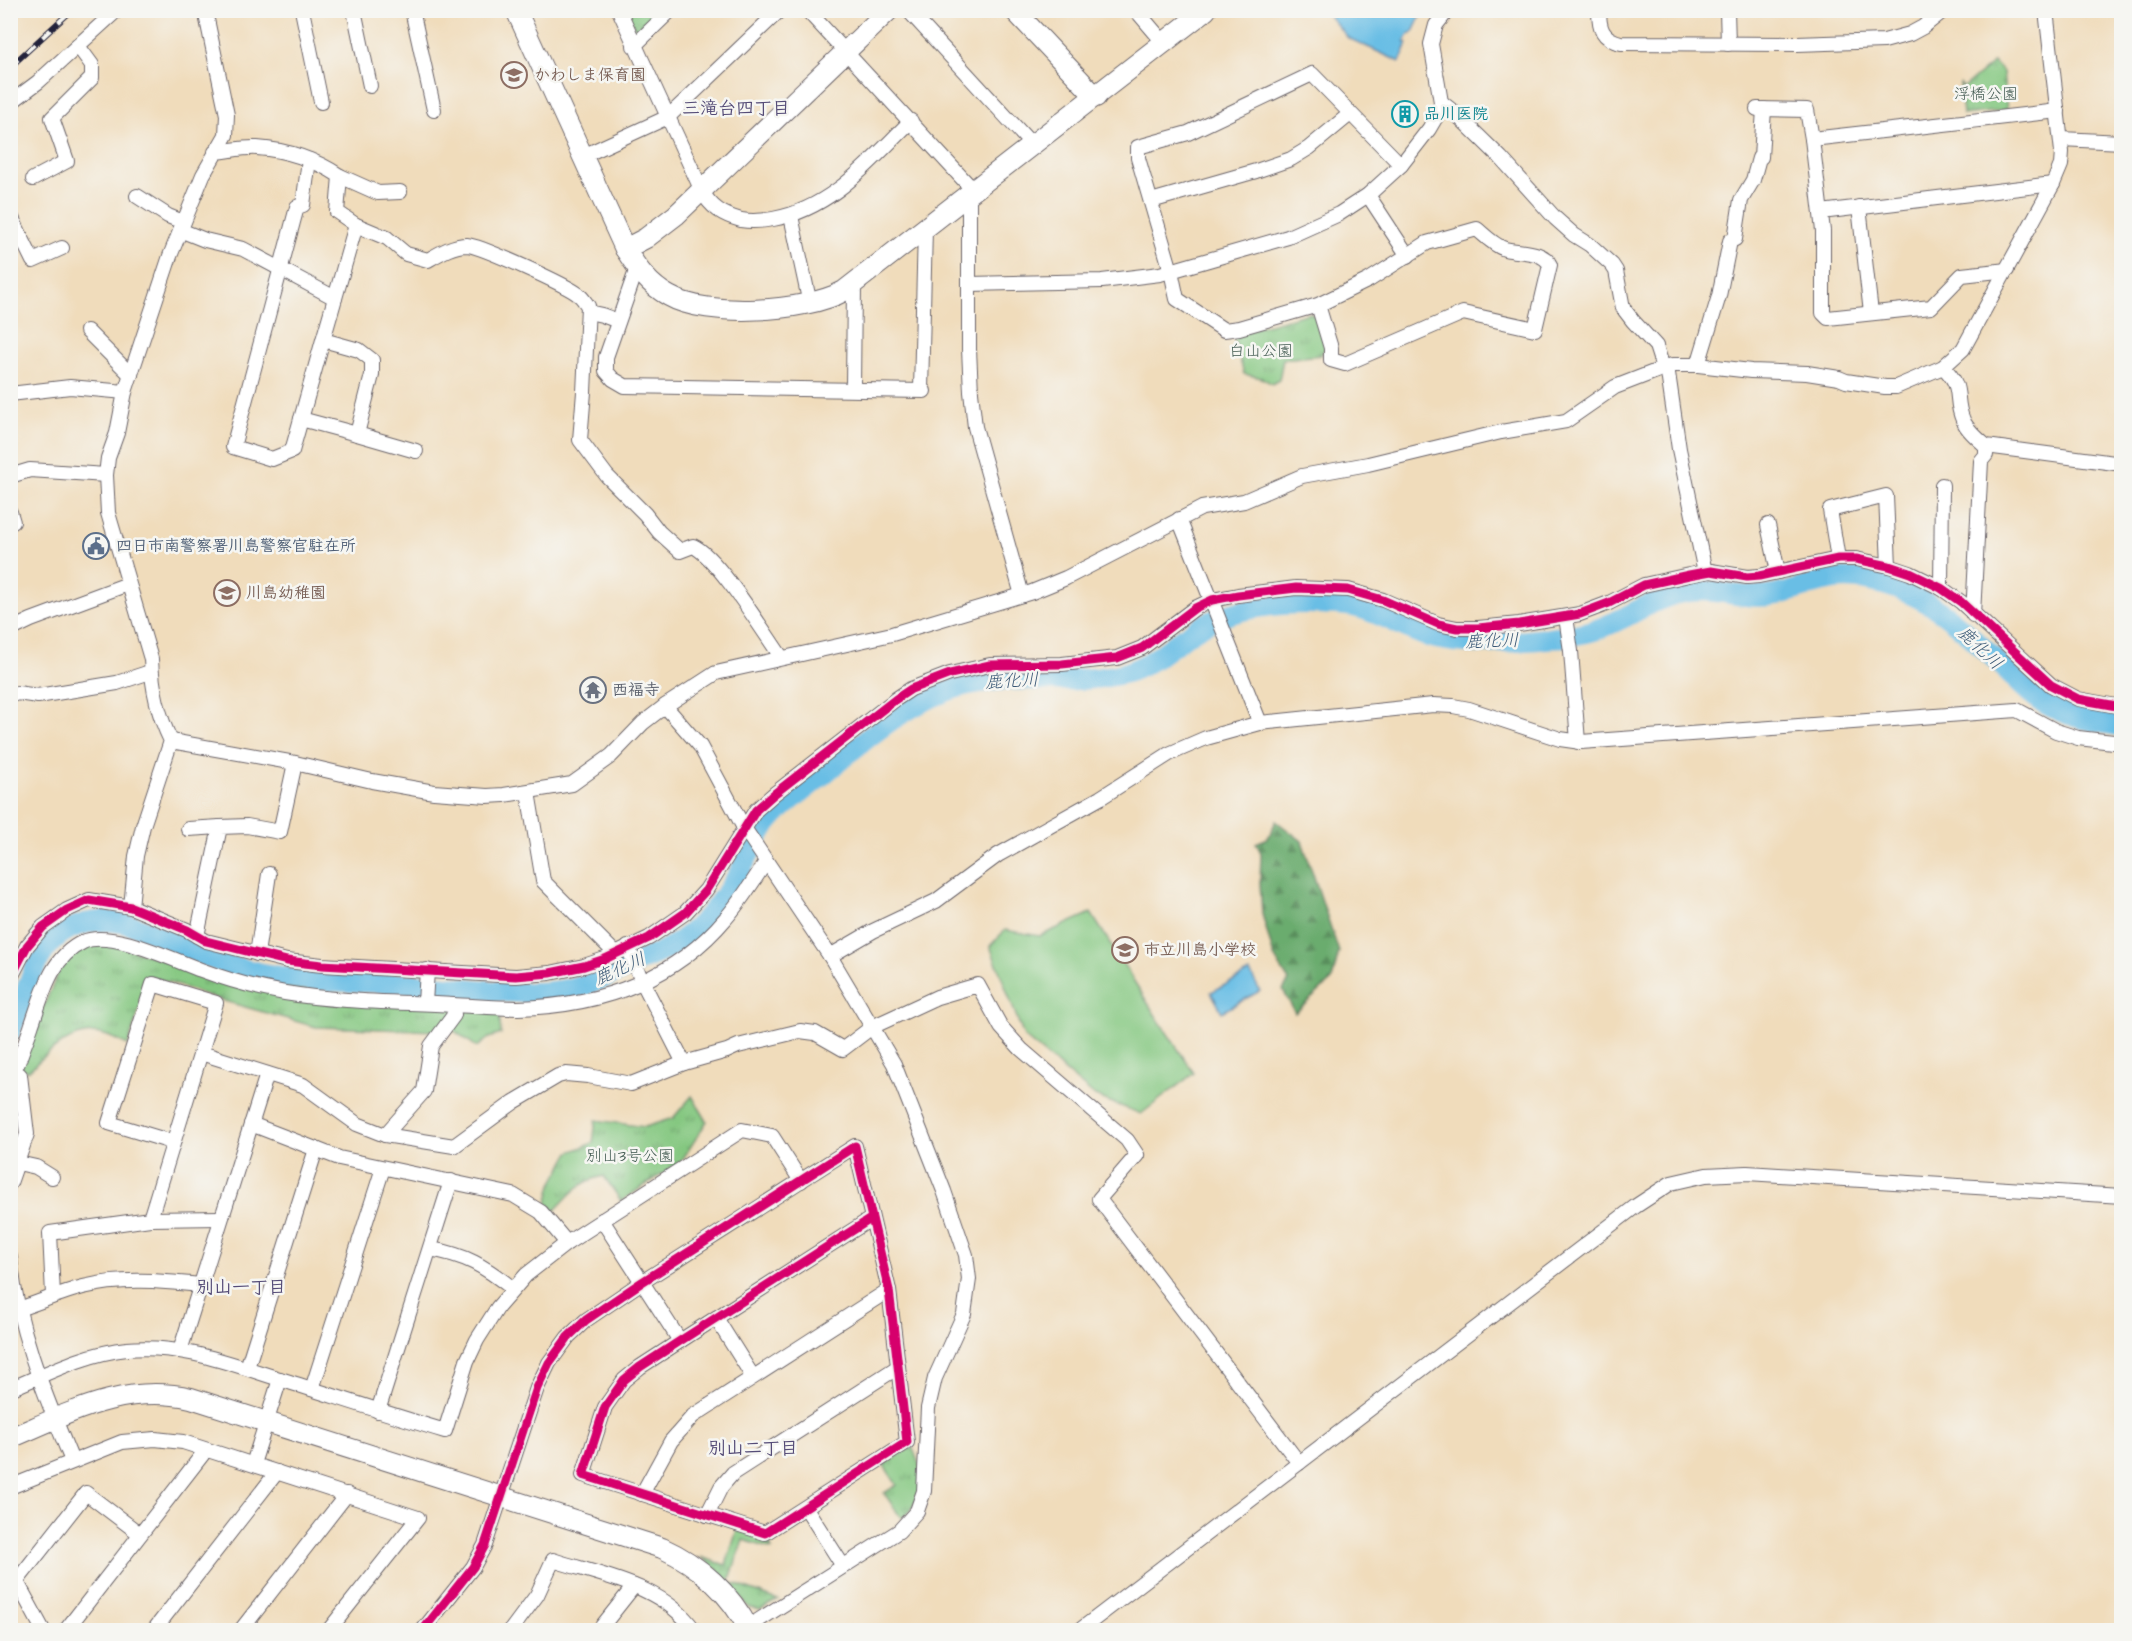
<svg xmlns="http://www.w3.org/2000/svg" width="2132" height="1641" font-family="'Architects Daughter','Klee One',sans-serif">
	<style>
		.forest { fill: url(#forest-firs); stroke: #466754; stroke-width: 1.5 }
		.park { fill: url(#park-tufts); stroke: #53745e; stroke-width: 1.5 }
		.pitch { fill: #84c780; stroke: #53745e; stroke-width: 1.5 }
		.water { fill: #69bee5; stroke: #467090; stroke-width: 1.5 }
		.lines { fill: none; stroke-linecap: round; stroke-linejoin: round }
		.river { stroke: #69bee5; stroke-width: 21 }
		.street-casing { stroke: #6a6368; stroke-width: 16 }
		.secondary-casing { stroke: #6a6368; stroke-width: 22 }
		.street { stroke: #fff; stroke-width: 14 }
		.secondary { stroke: #fff; stroke-width: 20 }
		.rail-casing { stroke: #22223b; stroke-width: 6 }
		.rail { stroke: #f6f6f2; stroke-width: 4; stroke-dasharray: 11; stroke-linecap: butt }
		.cycleway-casing { stroke: #f6f6f2; stroke-width: 13 }
		.cycleway { stroke: #d6006c; stroke-width: 9 }
		.labels { text-anchor: middle; dominant-baseline: central; stroke-width: 5; stroke-linejoin: round; paint-order: stroke }
		.education-label { font-size: 16px; font-weight: bold; fill: #785e54; stroke: #f6f6f2; text-anchor: start }
		.park-label { font-size: 16px; fill: #445c53; stroke: #f6f6f2 }
		.culture-label { font-size: 16px; font-weight: bold; fill: #0d838f; stroke: #f6f6f2; text-anchor: start }
		.service-label { font-size: 16px; font-weight: bold; fill: #4e5e75; stroke: #f6f6f2; text-anchor: start }
		.worship-label { font-size: 16px; font-weight: bold; fill: #5b616d; stroke: #f6f6f2; text-anchor: start }
		.neighbourhood-label { font-size: 18px; font-weight: bold; fill: #564d78; stroke: #f6f6f2 }
		.water-label { font-size: 18px; font-style: italic; fill: #3b5976; stroke: #f6f6f2 }
	</style>
	<defs>
		<pattern id="forest-firs" width="22" height="20" patternUnits="userSpaceOnUse" patternTransform="scale(1.5)"><rect width="22" height="20" fill="#6bac6e"/><path d="M5 1l3.5 6h-7zM16 11l3.5 6h-7z" fill="#588c5c"/></pattern>
		<pattern id="park-tufts" width="24" height="20" patternUnits="userSpaceOnUse" patternTransform="scale(1.5)"><rect width="24" height="20" fill="#84c780"/><path d="M3 7l-1-3M5 7V3M7 7l1-3M15 17l-1-3M17 17v-4M19 17l1-3" fill="none" stroke="#6ca16a"/></pattern>
	</defs>
	<rect width="100%" height="100%" fill="#f6f6f2"/>
	<filter id="ink" filterUnits="userSpaceOnUse"><feTurbulence type="fractalNoise" baseFrequency=".0167" numOctaves="2"/><feDisplacementMap in="SourceGraphic" scale="12" xChannelSelector="R" yChannelSelector="G"/><feConvolveMatrix kernelMatrix="1 2 1 2 8 2 1 2 1" color-interpolation-filters="sRGB"/></filter>
	<filter id="wash" filterUnits="userSpaceOnUse"><feTurbulence type="fractalNoise" baseFrequency=".008" numOctaves="4" result="noise"/><feDisplacementMap in="SourceGraphic" scale="24" xChannelSelector="R" yChannelSelector="G"/><feGaussianBlur stdDeviation="1.35" result="paint"/><feColorMatrix in="noise" values="0 0 0 0 0 0 0 0 0 0 0 0 0 0 0 0 0 1.4 0 .05"/><feComposite in="paint" operator="in"/></filter>
	<g filter="url(#wash)">
		<rect width="100%" height="100%" fill="#f0dcbb"/>
		<!-- forest -->
		<polygon class="forest" points="1276,821 1302,841 1339,952 1332,980 1295,1013 1283,990 1289,981 1274,957 1262,914 1260,883 1261,853 1256,843 1268,838"/>
		<!-- park -->
		<g class="park">
			<polygon points="625,11 663,11 642,31 634,28"/>
			<polygon points="1994,62 2003,72 2007,110 1963,115 1960,83 1963,88"/>
			<polygon points="1309,313 1316,316 1326,347 1321,355 1283,359 1279,380 1272,384 1262,378 1244,374 1233,334"/>
			<path d="M99,939L233,983L499,1011L501,1034L489,1038L477,1047L453,1030L438,1031L316,1027L224,1001L150,976L128,1045C120,1042 110,1036 101,1034C71,1029 48,1053 28,1071L23,1070L21,1067L30,1036L65,958Z"/>
			<path d="M692,1096L707,1121L681,1162L621,1201L604,1176C579,1181 571,1194 554,1211L547,1204L552,1184L570,1152L593,1143L596,1120L645,1127L673,1118Z"/>
			<polygon points="912,1446 921,1469 919,1493 911,1511 901,1518 884,1493 897,1485 883,1464"/>
			<polygon points="737,1530 767,1539 772,1549 743,1540 729,1582 778,1600 760,1610 748,1607 719,1571 700,1557 726,1565"/>
		</g>
		<!-- pitch -->
		<polygon class="pitch" points="1091,913 1156,1016 1194,1073 1141,1114 1095,1096 1024,1037 990,946 1005,930 1040,936"/>
		<!-- water -->
		<g class="water">
			<polygon points="1325,11 1423,11 1412,34 1409,34 1405,42 1408,43 1400,62 1348,38"/>
			<polygon points="1250,972 1260,991 1222,1012 1211,992"/>
		</g>
		<g class="lines">
			<!-- river -->
			<path class="river" d="M10,1032C28,998 30,950 68,930C117,905 158,938 203,956C221,963 242,969 261,973C316,984 372,981 428,985C479,988 531,1000 583,986C601,980 620,971 638,962C648,957 660,953 670,947C698,931 719,905 736,878C748,859 757,833 773,817C786,803 804,791 819,778C858,746 899,708 947,691C1004,669 1067,689 1125,673C1152,665 1173,644 1196,629C1232,607 1283,602 1324,604C1335,604 1349,605 1360,608C1383,614 1403,628 1426,636C1456,645 1490,644 1521,641C1544,639 1570,637 1592,631C1623,622 1649,600 1680,593C1712,585 1743,601 1775,595C1812,588 1828,573 1868,581C1927,592 1956,622 1998,662C2013,676 2025,691 2042,702C2067,717 2093,722 2122,726"/>
		</g>
	</g>
	<g filter="url(#ink)">
		<g class="lines">
			<defs>
				<g id="street">
					<polyline points="302,10 321,102"/>
					<polyline points="354,10 370,86"/>
					<polyline points="412,10 434,110"/>
					<path d="M619,10L702,191C711,208 723,215 741,220C753,222 762,221 773,219C832,209 871,160 911,121"/>
					<polyline points="807,10 974,191"/>
					<polyline points="908,10 1033,146"/>
					<polyline points="1136,10 1164,43"/>
					<path d="M1599,10C1599,28 1602,39 1621,43L1797,44L1884,41L1910,34L1923,27L1944,10"/>
					<polyline points="1727,10 1728,44"/>
					<polyline points="634,46 671,10"/>
					<polyline points="1441,102 1454,112 1501,158 1555,218 1574,235 1590,245 1612,265 1616,271 1623,308 1633,321 1656,346 1663,368"/>
					<polyline points="10,103 38,82 117,10"/>
					<polyline points="1757,109 1807,110 1812,139"/>
					<polyline points="2061,139 2122,142"/>
					<path d="M215,152C227,151 246,147 257,148C286,150 316,160 340,176L337,212L356,225L387,238L406,254L428,260C440,253 453,245 467,245C481,246 567,285 579,295C582,297 585,302 588,306L584,392L580,440L607,476L645,514L659,532L680,551L693,546C717,556 765,634 782,658"/>
					<polyline points="583,156 668,117 780,10"/>
					<polyline points="309,160 303,205 297,207 233,447 272,459 292,451 301,419 357,434 372,375 372,360 359,350 323,340 356,225"/>
					<polyline points="340,176 378,193 400,192"/>
					<polyline points="33,179 67,161 52,118 92,78 92,65 78,46"/>
					<polyline points="969,194 969,349 971,392 975,427 1022,595"/>
					<polyline points="1368,195 1408,256"/>
					<polyline points="137,196 168,216 183,222"/>
					<polyline points="1151,201 1256,171 1291,159 1309,148 1350,114"/>
					<polyline points="1859,207 1871,313"/>
					<polyline points="1821,212 2053,184"/>
					<polyline points="10,214 33,261 62,248"/>
					<polyline points="791,216 810,304"/>
					<polyline points="180,230 205,240 243,249 335,298"/>
					<polyline points="637,268 606,357 606,371 613,379 625,386 924,391"/>
					<polyline points="2007,270 1962,275 1931,307 1828,318 1823,313 1823,231 1812,139 2058,111"/>
					<polyline points="969,284 1102,281 1160,274 1288,237 1339,214 1368,195 1401,165 1429,129 1439,112 1441,102 1431,44 1436,25 1448,10"/>
					<path d="M1318,305L1331,348V360L1345,364L1463,313L1535,329L1550,265C1543,250 1520,253 1505,249C1495,246 1485,236 1477,229L1427,243L1369,280L1318,305L1239,328L1224,330L1177,299L1171,271L1138,158V147L1188,133L1312,74L1401,165"/>
					<polyline points="588,312 602,315 618,321"/>
					<polyline points="87,331 131,375"/>
					<polyline points="1698,365 1719,296 1730,241 1735,239 1741,200 1753,180 1759,158 1761,157 1764,109"/>
					<polyline points="1667,366 1679,449 1705,572"/>
					<path d="M1943,367C1965,388 1953,398 1963,420C1967,430 1978,439 1986,446L2122,464"/>
					<polyline points="853,389 854,283"/>
					<polyline points="921,390 925,229"/>
					<polyline points="10,394 70,387 125,392"/>
					<polyline points="301,419 323,340"/>
					<polyline points="357,434 416,451"/>
					<polyline points="10,476 30,470 106,475"/>
					<polyline points="10,512 13,522 10,522"/>
					<polyline points="1179,519 1260,723"/>
					<polyline points="1768,525 1778,572"/>
					<polyline points="1838,559 1830,510 1886,496 1889,566"/>
					<polyline points="1941,588 1942,485"/>
					<polyline points="1973,615 1981,461 1986,455 1986,446"/>
					<polyline points="1566,617 1571,651 1578,742"/>
					<polyline points="10,630 31,620 128,584"/>
					<polyline points="10,696 17,693 38,696 117,683 150,672"/>
					<polyline points="665,706 700,746 744,828 830,956 894,1064 944,1191 966,1255 969,1279 964,1314 935,1378 928,1408 924,1491 917,1511 899,1531 748,1627"/>
					<polyline points="171,741 295,763 372,781 434,792 487,796 504,795 572,784 611,756 643,723 665,706 716,673 892,634 1032,592 1066,578 1202,508 1244,501 1302,476 1368,464 1501,432 1566,421 1615,387 1672,365 1698,365 1751,371 1807,373 1839,378 1846,381 1885,387 1896,387 1943,367 1963,349 2053,184 2061,165 2062,152 2046,10"/>
					<polyline points="528,792 543,881 615,953"/>
					<polyline points="188,829 220,827"/>
					<path d="M131,907L136,856L143,826L171,741C158,715 152,687 151,659L108,513L106,475L108,458L117,433L125,392L170,256L203,175L226,135L227,115L205,10"/>
					<polyline points="197,936 220,827 247,826 280,832 295,763"/>
					<polyline points="628,947 641,979 684,1063"/>
					<polyline points="257,954 269,874"/>
					<polyline points="830,956 873,931 936,901 998,855 1100,798 1169,754 1206,738 1260,723 1433,705 1453,706 1469,709 1560,739 1581,742 2017,710 2056,731 2078,738 2122,743"/>
					<polyline points="10,979 27,946 43,927 67,910 89,900 131,907 187,930 206,941 287,961 322,965 516,976 550,973 584,966 605,959 649,938 685,913 706,890 756,810 774,794 896,699 911,689 950,674 990,665 1062,664 1117,658 1142,648 1195,608 1212,600 1238,595 1296,588 1348,590 1383,600 1438,624 1457,628 1478,628 1519,624 1580,614 1609,603 1644,585 1689,575 1711,571 1747,577 1759,576 1838,559 1856,559 1889,566 1910,573 1941,588 1961,602 2051,685 2078,699 2122,707"/>
					<polyline points="425,1003 427,970"/>
					<path d="M453,1005C475,1006 496,1008 518,1008C598,1006 673,981 726,918C741,901 753,881 766,862"/>
					<polyline points="201,1053 303,1085 357,1124 385,1135 454,1146 514,1102 558,1076 566,1074 588,1076 631,1084 684,1063 727,1051 738,1046 800,1031 815,1033 843,1049 872,1027 937,997 978,985 1001,1027 1021,1049 1127,1140 1137,1155 1099,1199 1299,1463"/>
					<path d="M18,1063C22,1050 28,1037 32,1024C43,993 51,957 83,942C110,929 173,960 201,970C228,980 256,988 285,993C339,1002 399,1002 453,1005L454,1015L431,1046L424,1091L385,1135"/>
					<polyline points="251,1124 339,1158 513,1195 541,1212 567,1243"/>
					<polyline points="18,1163 36,1167 52,1177"/>
					<polyline points="10,1183 27,1134 20,1075 15,1071"/>
					<polyline points="150,1219 216,1003 153,984 109,1123 172,1142"/>
					<polyline points="602,1220 680,1341"/>
					<path d="M430,1249C466,1255 484,1266 512,1288"/>
					<path d="M10,1257C17,1329 45,1395 72,1461"/>
					<polyline points="53,1295 50,1233 150,1219 221,1218"/>
					<path d="M12,1311C36,1304 59,1293 83,1287C122,1277 161,1281 200,1285"/>
					<polyline points="716,1318 753,1377"/>
					<polyline points="180,1351 267,1074"/>
					<polyline points="247,1368 316,1149"/>
					<path d="M10,1389C48,1373 87,1353 127,1349C183,1344 231,1364 283,1380C337,1397 391,1415 445,1431L467,1361L477,1340L498,1307L526,1275L567,1243L742,1130L772,1136L801,1181"/>
					<polyline points="312,1389 383,1168"/>
					<polyline points="378,1411 451,1181"/>
					<polyline points="253,1464 280,1379"/>
					<polyline points="10,1487 122,1442 155,1439 183,1442 418,1518 329,1630"/>
					<polyline points="642,1494 671,1441 693,1416 889,1290"/>
					<polyline points="806,1508 843,1566"/>
					<polyline points="707,1515 721,1487 733,1473 898,1367"/>
					<polyline points="10,1569 43,1630"/>
					<polyline points="16,1582 86,1493 140,1534"/>
					<polyline points="66,1630 206,1450"/>
					<polyline points="154,1630 277,1472"/>
					<polyline points="241,1630 347,1494"/>
					<polyline points="423,1630 473,1567 485,1545 537,1388 549,1363 568,1337 586,1320 642,1282 855,1146 889,1290 907,1442 765,1533 583,1475 605,1407 624,1380 640,1367 680,1341 872,1218"/>
					<path d="M511,1630L537,1595L553,1560C602,1576 663,1585 694,1630"/>
					<polyline points="599,1630 634,1586"/>
					<polyline points="1080,1630 1636,1206 1671,1183 1706,1175 1747,1173 2122,1196"/>
				</g>
				<g id="secondary">
					<path d="M516,10L625,249C637,268 649,285 669,296C707,318 806,312 844,291L1206,10"/>
					<polyline points="1014,10 1096,97"/>
					<polyline points="625,249 646,238 676,215 889,10"/>
					<path d="M10,1438C70,1413 124,1383 191,1398L662,1548C700,1565 731,1594 749,1630"/>
				</g>
			</defs>
			<!-- street casing -->
			<use href="#street" class="street-casing"/>
			<!-- secondary casing -->
			<use href="#secondary" class="secondary-casing"/>
			<!-- street -->
			<use href="#street" class="street"/>
			<!-- secondary -->
			<use href="#secondary" class="secondary"/>
			<defs>
				<polyline id="rail" points="10,67 72,10"/>
			</defs>
			<!-- rail casing -->
			<use href="#rail" class="rail-casing"/>
			<!-- rail -->
			<use href="#rail" class="rail"/>
			<defs>
				<g id="cycleway">
					<polyline points="10,979 27,946 43,927 67,910 89,900 131,907 187,930 206,941 287,961 322,965 516,976 550,973 584,966 605,959 649,938 685,913 706,890 756,810 774,794 896,699 911,689 950,674 990,665 1062,664 1117,658 1142,648 1195,608 1212,600 1238,595 1296,588 1348,590 1383,600 1438,624 1457,628 1478,628 1519,624 1580,614 1609,603 1644,585 1689,575 1711,571 1747,577 1759,576 1838,559 1856,559 1889,566 1910,573 1941,588 1961,602 2051,685 2078,699 2122,707"/>
					<polyline points="423,1630 473,1567 485,1545 537,1388 549,1363 568,1337 586,1320 642,1282 855,1146 889,1290 907,1442 765,1533 583,1475 605,1407 624,1380 640,1367 680,1341 872,1218"/>
				</g>
			</defs>
			<!-- cycleway casing -->
			<use href="#cycleway" class="cycleway-casing"/>
			<!-- cycleway -->
			<use href="#cycleway" class="cycleway"/>
		</g>
	</g>
	<!-- icons -->
	<defs>
		<symbol id="school-ring" viewBox="-11 -11 22 22"><circle r="9.5" fill="#f6f6f2" stroke="#8d6e63" stroke-width="1.5"/><path d="M0-5L7-2L0 1L-7-2ZM-4 1L0 2.5L4 1V4Q0 6-4 4Z" fill="#8d6e63"/></symbol>
		<symbol id="building-ring" viewBox="-11 -11 22 22"><circle r="9.5" fill="#f6f6f2" stroke="#0f9aa8" stroke-width="1.5"/><path d="M-4-6H4V6H1V3H-1V6H-4ZM-2.5-4.3h1.7v1.8h-1.7ZM.8-4.3h1.7v1.8H.8ZM-2.5-1h1.7V.8h-1.7ZM.8-1h1.7V.8H.8Z" fill="#0f9aa8"/></symbol>
		<symbol id="civic-ring" viewBox="-11 -11 22 22"><circle r="9.5" fill="#f6f6f2" stroke="#5c6f8a" stroke-width="1.5"/><path d="M-.6-6.5H3V-4.5H.6V-3L4-1V1h2V6H-6V1h2V-1L-.6-3ZM-1.2 2.5V6h2.4V2.5Z" fill="#5c6f8a"/></symbol>
		<symbol id="temple-ring" viewBox="-11 -11 22 22"><circle r="9.5" fill="#f6f6f2" stroke="#6b7280" stroke-width="1.5"/><path d="M0-6L5-2H3V0L6.5 2.5H4V6H1.5V3h-3V6H-4V2.5H-6.5L-3 0V-2H-5Z" fill="#6b7280"/></symbol>
	</defs>
	<g fill-rule="evenodd">
		<use href="#school-ring" x="499" y="60" width="30" height="30"/>
		<use href="#building-ring" x="1390" y="99" width="30" height="30"/>
		<use href="#civic-ring" x="81" y="531" width="30" height="30"/>
		<use href="#school-ring" x="212" y="578" width="30" height="30"/>
		<use href="#temple-ring" x="578" y="675" width="30" height="30"/>
		<use href="#school-ring" x="1110" y="935" width="30" height="30"/>
	</g>
	<g class="labels">
		<!-- education labels -->
		<g class="education-label">
			<text x="534" y="75">かわしま保育園</text>
			<text x="246" y="593">川島幼稚園</text>
			<text x="1144" y="950">市立川島小学校</text>
		</g>
		<!-- park labels -->
		<g class="park-label">
			<text x="1986" y="94">浮橋公園</text>
			<text x="1261" y="351">白山公園</text>
			<text x="630" y="1156">別山3号公園</text>
		</g>
		<!-- culture labels -->
		<g class="culture-label">
			<text x="1424" y="114">品川医院</text>
		</g>
		<!-- service labels -->
		<g class="service-label">
			<text x="116" y="546">四日市南警察署川島警察官駐在所</text>
		</g>
		<!-- worship labels -->
		<g class="worship-label">
			<text x="612" y="690">西福寺</text>
		</g>
		<!-- neighbourhood labels -->
		<g class="neighbourhood-label">
			<text x="736" y="108">三滝台四丁目</text>
			<text x="241" y="1287">別山一丁目</text>
			<text x="753" y="1448">別山二丁目</text>
		</g>
		<!-- water labels -->
		<g class="water-label">
			<text transform="translate(1492 641) rotate(-2)">鹿化川</text>
			<text transform="translate(1980 648) rotate(43)">鹿化川</text>
			<text transform="translate(1012 681) rotate(-3)">鹿化川</text>
			<text transform="translate(620 969) rotate(-24)">鹿化川</text>
		</g>
	</g>
	<!-- margin -->
	<rect width="2132" height="1641" fill="none" stroke="#f6f6f2" stroke-width="36"/>
</svg>
